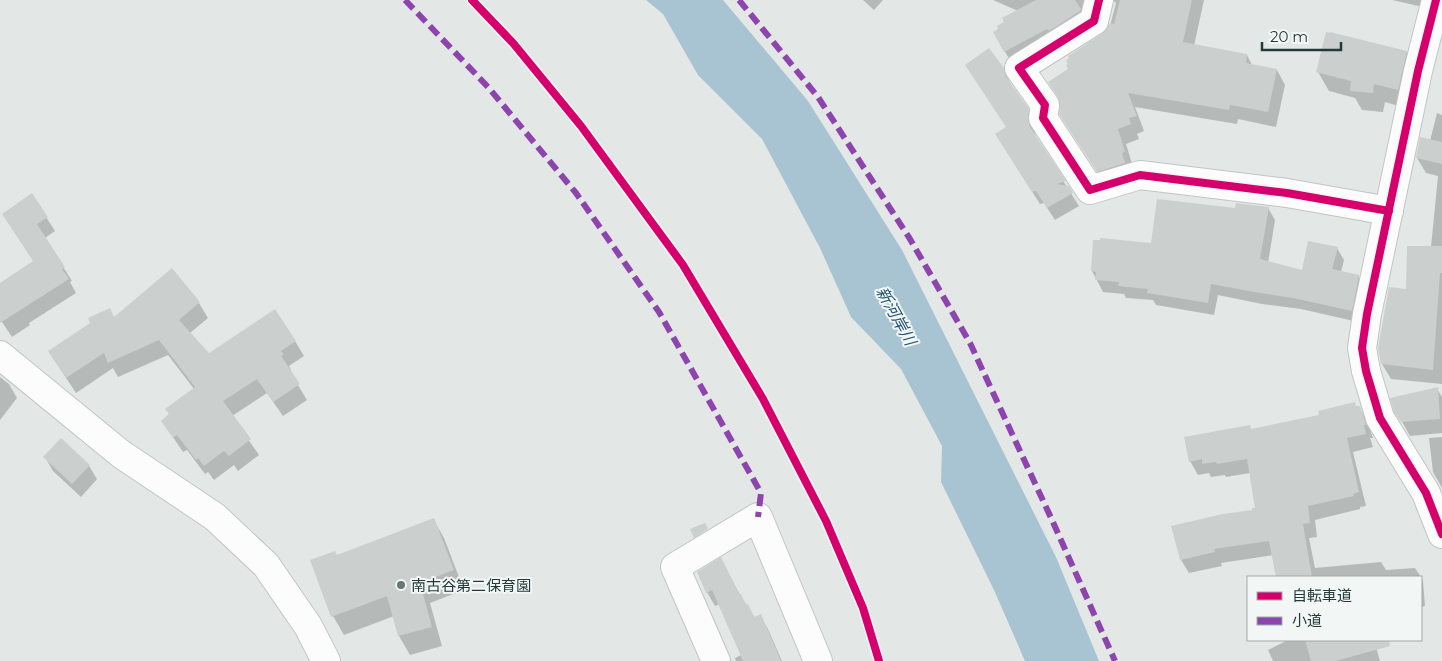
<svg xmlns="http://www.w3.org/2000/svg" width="1442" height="661" font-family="Montserrat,'Noto Sans JP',sans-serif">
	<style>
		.water { fill: #a8c4d3 }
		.shadow { fill: #0003 }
		.building { fill: #cbcfce }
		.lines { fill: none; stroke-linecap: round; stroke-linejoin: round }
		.minor-casing { stroke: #c0c5c4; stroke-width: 30 }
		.minor { stroke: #fbfcfb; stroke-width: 28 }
		.quiet { stroke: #8e44ad; stroke-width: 6; stroke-dasharray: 12 6; stroke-linecap: butt }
		.cycleway-casing { stroke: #f2f7f6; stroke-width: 11 }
		.cycleway { stroke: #d6006c; stroke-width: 8 }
		.poi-dot { fill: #667775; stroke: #f2f7f6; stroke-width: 2 }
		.labels { text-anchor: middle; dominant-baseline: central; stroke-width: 4; stroke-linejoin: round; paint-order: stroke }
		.poi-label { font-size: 15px; fill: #233a38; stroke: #f2f7f6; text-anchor: start }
		.water-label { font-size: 16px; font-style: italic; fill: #235370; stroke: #f2f7f6 }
	</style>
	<rect width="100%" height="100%" fill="#e3e8e7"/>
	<!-- water -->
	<polygon class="water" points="646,0 723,0 808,101 902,250 1056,557 1099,661 1025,661 994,590 941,482 942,446 901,369 851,317 820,248 762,139 698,75 663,14"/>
	<!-- shadow -->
	<g class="shadow">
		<polygon points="863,0 883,0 874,10"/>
		<polygon points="993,0 1104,0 1014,67 994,33 1018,11"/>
		<polygon points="1113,0 1204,0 1194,46 1247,55 1252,65 1277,70 1285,85 1276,127 1238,119 1237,124 1135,107 1144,131 1137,134 1139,139 1126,144 1133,167 1107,186 1070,130 1070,70 1103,35 1110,26 1116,3"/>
		<polygon points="1392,0 1442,0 1436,10"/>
		<polygon points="1406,52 1417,71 1409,109 1385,102 1383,112 1362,110 1355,98 1329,91 1318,72"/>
		<polygon points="1003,69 1012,87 1035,123 1034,130 1036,138 1079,206 1055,220 1044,203 1040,204 1004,147 1007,128"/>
		<polygon points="1437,113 1442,115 1442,384 1391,379 1382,364 1407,290 1431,247 1438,176 1426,173 1417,158 1430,141"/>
		<polygon points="32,195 55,231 45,238 72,281 70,282 76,293 29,323 30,325 12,337 0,319 0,284 34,262"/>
		<polygon points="1268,208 1275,220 1268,263 1303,271 1337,248 1344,260 1341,272 1358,276 1366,288 1358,322 1301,309 1262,304 1218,295 1214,315 1156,305 1153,300 1126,298 1124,294 1103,292 1092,271 1152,244 1236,210"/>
		<polygon points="199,303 208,318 190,333 209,354 295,341 304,356 289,366 291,370 290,372 307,400 283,416 267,393 232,416 259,455 238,471 234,465 214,480 208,472 205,474 187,450 183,452 162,421 194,389 168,355 118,377 113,368 76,393 49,352 114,318"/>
		<polygon points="0,377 9,384 17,398 0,420"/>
		<polygon points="1437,389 1442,397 1442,433 1410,436 1396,411"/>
		<polygon points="1359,407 1367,421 1373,438 1370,438 1373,447 1353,452 1366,506 1360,507 1360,509 1315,520 1317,537 1309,538 1315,568 1381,562 1386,570 1415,568 1421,577 1277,577 1273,555 1221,563 1222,566 1189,573 1181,560 1256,509 1250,473 1226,477 1225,475 1211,477 1209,473 1198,475 1190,461 1251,430"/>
		<polygon points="1442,437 1442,488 1433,472 1429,438"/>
		<polygon points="45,457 89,466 97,479 81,497 53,471"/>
		<polygon points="433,519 444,538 464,590 430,603 442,646 410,655 399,636 394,616 344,635 333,616 311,561 337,556"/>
		<polygon points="721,559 740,595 755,618 760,616 768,629 782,661 736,661 735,658 741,655 720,604 715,606 707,592"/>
		<polygon points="1421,577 1423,581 1425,606 1421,607"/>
		<polygon points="1288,640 1374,640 1380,661 1273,661 1268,650"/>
	</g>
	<!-- building -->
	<g class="building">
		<polygon points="1036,0 1075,0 1081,9 1080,11 1049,31 1047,29 1004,52 993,32 998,29 997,26 1004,22 1002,18"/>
		<polygon points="1120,0 1192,0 1183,42 1247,54 1246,63 1277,69 1268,112 1230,105 1229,110 1128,93 1137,116 1129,118 1131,124 1118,129 1125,152 1122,153 1125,163 1097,172 1059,114 1060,107 1058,97 1048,82 1068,69 1066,65 1068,64 1066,61 1069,58 1068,56 1102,34 1110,23 1114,24"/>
		<polygon points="1326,32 1330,33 1330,32 1407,51 1398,90 1374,84 1373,93 1350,91 1351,81 1316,72"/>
		<polygon points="989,48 1004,68 1006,77 1029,109 1028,116 1030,127 1066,181 1057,184 1069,186 1073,193 1047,208 1036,191 1032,192 995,134 1006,127 965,65"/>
		<polygon points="1420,137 1442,142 1442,164 1416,158"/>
		<polygon points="32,193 48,217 37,224 65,267 62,269 69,279 0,323 0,283 33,261 2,214"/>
		<polygon points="1157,199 1235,208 1236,203 1269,207 1260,259 1302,270 1308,241 1338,247 1332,269 1359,275 1352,311 1293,298 1254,292 1211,284 1208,303 1147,293 1148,289 1118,286 1119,282 1095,280 1096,272 1091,271 1093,240 1100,240 1100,238 1151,243"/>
		<polygon points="1407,246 1442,246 1442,273 1440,273 1433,370 1381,364 1378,348 1389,287 1406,289"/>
		<polygon points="172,268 200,302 179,320 209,353 275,309 296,341 281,351 284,355 281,356 300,384 273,402 257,379 223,401 251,439 229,456 224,451 204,466 198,458 196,460 177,435 173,438 161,421 169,414 165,409 195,387 159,340 108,363 104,353 66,378 48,351 90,323 88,318 110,308 114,317"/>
		<polygon points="1438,387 1440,419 1401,422 1394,412 1390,398"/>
		<polygon points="1355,402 1356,406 1360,406 1366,425 1364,425 1366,434 1347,438 1359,492 1353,494 1354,496 1308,506 1310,523 1303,524 1312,577 1276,577 1269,541 1214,549 1215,552 1180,560 1171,526 1223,514 1252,510 1252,508 1255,508 1247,459 1217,464 1216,462 1202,464 1202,459 1189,462 1184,437 1250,425 1251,429 1319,415 1318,411"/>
		<polygon points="61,438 90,465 72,484 43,457"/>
		<polygon points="434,518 454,570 420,583 432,627 398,636 387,596 331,617 310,560 335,551 337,555"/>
		<polygon points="705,523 708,529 694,538 690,529"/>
		<polygon points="721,557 739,594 741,594 746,605 748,604 754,617 761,614 781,661 743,661 712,590 706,593 697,572"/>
		<polygon points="1305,640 1389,640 1390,646 1336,661 1311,661"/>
	</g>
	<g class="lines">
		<defs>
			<g id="minor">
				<polyline points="1099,0 1094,21 1019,68 1045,105 1043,118 1090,190 1140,175 1287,193 1389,211"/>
				<polyline points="1436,0 1418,71 1367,314 1362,348 1366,371 1380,418 1426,493 1442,534"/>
				<polyline points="0,355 121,454 215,517 266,565 308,626 326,661"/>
				<polyline points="716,661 675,567 758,517 818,661"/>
			</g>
		</defs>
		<!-- minor casing -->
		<use href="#minor" class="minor-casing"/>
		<!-- minor -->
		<use href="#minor" class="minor"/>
		<!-- quiet -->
		<g class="quiet">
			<polyline points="405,0 488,87 576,193 659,312 761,493 758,517"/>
			<polyline points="739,0 818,97 910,239 970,343 1052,520 1115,661"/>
		</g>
		<defs>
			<g id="cycleway">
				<polyline points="472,0 513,43 581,126 683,265 763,399 826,521 863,608 879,661"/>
				<polyline points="1099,0 1094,21 1019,68 1045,105 1043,118 1090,190 1140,175 1287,193 1389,211"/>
				<polyline points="1436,0 1418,71 1367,314 1362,348 1366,371 1380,418 1426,493 1442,534"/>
			</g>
		</defs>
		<!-- cycleway casing -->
		<use href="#cycleway" class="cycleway-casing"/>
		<!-- cycleway -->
		<use href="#cycleway" class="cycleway"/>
	</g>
	<!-- markers -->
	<circle class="poi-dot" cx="401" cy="585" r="5"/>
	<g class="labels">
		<!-- poi labels -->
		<g class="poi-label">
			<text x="411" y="585">南古谷第二保育園</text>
		</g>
		<!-- water labels -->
		<g class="water-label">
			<text transform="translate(896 316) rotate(61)">新河岸川</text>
		</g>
	</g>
	<!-- legend -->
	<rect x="1247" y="576" width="175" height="65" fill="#f2f7f6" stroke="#9fabaa"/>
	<rect x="1257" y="592" width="25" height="8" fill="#d6006c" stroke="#9fabaa"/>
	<text x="1292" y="601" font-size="15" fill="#233a38">自転車道</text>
	<rect x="1257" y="617" width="25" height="8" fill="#8e44ad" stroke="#9fabaa"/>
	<text x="1292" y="626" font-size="15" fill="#233a38">小道</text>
	<!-- scale -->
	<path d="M1262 42v8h79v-8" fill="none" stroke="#233a38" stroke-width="2.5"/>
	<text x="1270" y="42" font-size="15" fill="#233a38" stroke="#f2f7f6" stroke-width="4" paint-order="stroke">20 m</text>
</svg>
